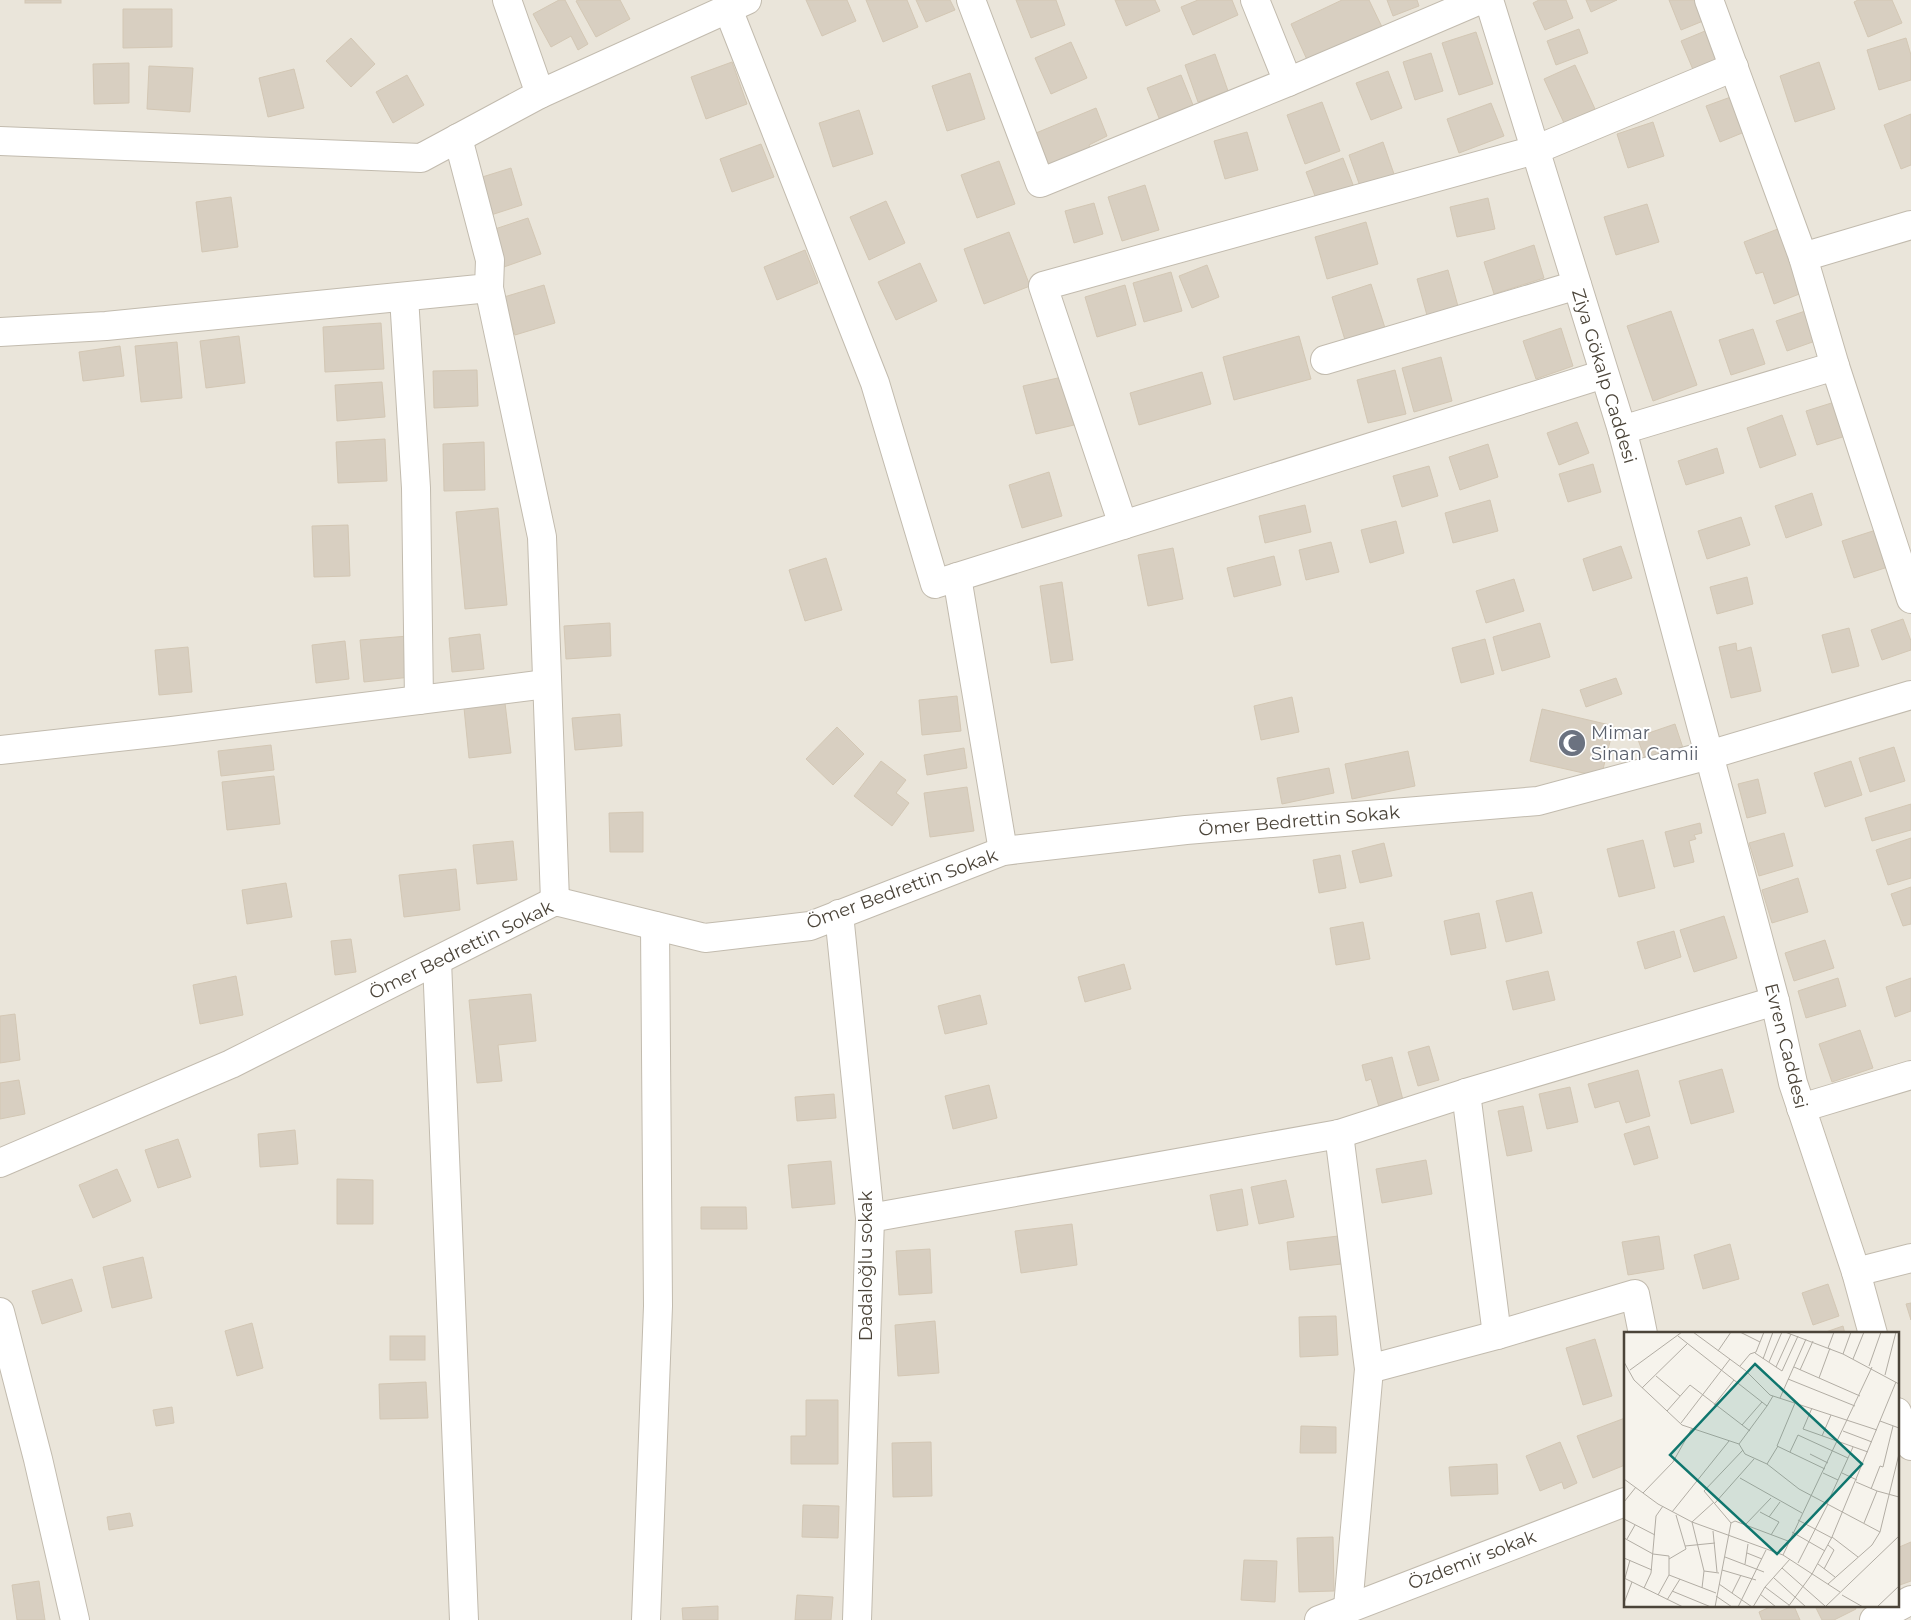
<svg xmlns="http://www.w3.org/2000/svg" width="1911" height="1620" font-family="Montserrat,sans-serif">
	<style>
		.residential { fill: #eae5da; fill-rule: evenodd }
		.building { fill: #d8cfc1; stroke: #d3c7b4 }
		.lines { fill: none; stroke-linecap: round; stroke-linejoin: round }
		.minor-casing { stroke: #c2bbae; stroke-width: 30 }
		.minor { stroke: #fff; stroke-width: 28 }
		.labels { text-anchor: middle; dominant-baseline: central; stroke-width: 4; stroke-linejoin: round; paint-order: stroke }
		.street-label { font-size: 18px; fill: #4b4439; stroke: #fff }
		.worship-label { font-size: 18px; fill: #5b616d; stroke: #fff; text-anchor: start }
		.inset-road { fill: none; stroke: #b2ada4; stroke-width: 1 }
		.view { fill: #0f766e; fill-opacity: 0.15; stroke: #0f766e; stroke-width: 2.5 }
		.inset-edge { fill: none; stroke: #4b4439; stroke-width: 2.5 }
	</style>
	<rect width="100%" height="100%" fill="#f6f3ec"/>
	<!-- residential -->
	<path class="residential" d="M0,0H1911V1620H0ZM1625,1334H1897V1606H1625Z"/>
	<!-- building -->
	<g class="building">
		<rect x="25" y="0" width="36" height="3"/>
		<polygon points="559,0 565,0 588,44 578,50 571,36 551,47 533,14"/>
		<polygon points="578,0 620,0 630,19 596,37 576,1"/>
		<polygon points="806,0 847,0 856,21 822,36"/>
		<polygon points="866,0 907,0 918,27 883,42"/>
		<polygon points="916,0 950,0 955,10 926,22"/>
		<polygon points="1016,0 1056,0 1065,25 1031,38"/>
		<polygon points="1115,0 1155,0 1160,11 1126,26"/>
		<polygon points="1198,0 1232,0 1238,15 1193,35 1181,7"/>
		<polygon points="1342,0 1369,0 1382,27 1308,62 1291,24"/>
		<polygon points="1387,0 1417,0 1419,6 1393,16"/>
		<polygon points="1539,0 1566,0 1573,18 1545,30 1533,3"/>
		<polygon points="1586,0 1617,0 1591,12"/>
		<polygon points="1669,0 1706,0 1713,17 1681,30"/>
		<polygon points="1858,0 1892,0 1902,23 1868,37 1854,2"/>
		<polygon points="123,9 172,9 172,47 123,48"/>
		<polygon points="1717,26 1730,57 1694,72 1681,41"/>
		<polygon points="1579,29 1588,53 1556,65 1547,41"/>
		<polygon points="1476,32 1493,84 1459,95 1442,43"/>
		<polygon points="351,38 375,64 351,87 326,61"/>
		<polygon points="1906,38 1911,55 1911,80 1879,90 1867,50"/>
		<polygon points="1071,42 1087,78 1051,94 1035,58"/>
		<polygon points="1431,53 1443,91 1415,100 1403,62"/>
		<polygon points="1215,54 1228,91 1198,102 1185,65"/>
		<polygon points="732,62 747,104 706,119 691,77"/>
		<polygon points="1819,62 1835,109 1795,122 1780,76"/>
		<polygon points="129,63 129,103 94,104 93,64"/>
		<polygon points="1575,65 1595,109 1564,123 1544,79"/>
		<polygon points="149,66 193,68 190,112 147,109"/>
		<polygon points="294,69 304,108 268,117 259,78"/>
		<polygon points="1388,71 1402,108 1371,120 1356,83"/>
		<polygon points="970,73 985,119 947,131 932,86"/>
		<polygon points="407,75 424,105 393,123 376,92"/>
		<polygon points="1181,75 1195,110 1161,123 1147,88"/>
		<polygon points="1739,94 1752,129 1720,142 1706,106"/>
		<polygon points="1322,102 1340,151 1305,164 1287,115"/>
		<polygon points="1491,103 1504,136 1459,153 1447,119"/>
		<polygon points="1096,108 1107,136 1089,145 1092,153 1051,170 1036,133"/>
		<polygon points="859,110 873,154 833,167 819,123"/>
		<polygon points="1911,114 1911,165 1901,169 1884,125"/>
		<polygon points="1653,122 1664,156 1628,168 1617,134"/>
		<polygon points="1247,132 1258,170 1225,179 1214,141"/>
		<polygon points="1383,142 1395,177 1361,189 1349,155"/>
		<polygon points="761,144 774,177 732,192 720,159"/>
		<polygon points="1343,158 1355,190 1318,204 1306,172"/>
		<polygon points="999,161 1015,204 977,218 961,175"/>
		<polygon points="511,168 522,205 491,215 479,178"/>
		<polygon points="1145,185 1159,230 1122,241 1108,197"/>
		<polygon points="231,197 238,247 202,252 196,202"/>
		<polygon points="1488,198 1495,229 1457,237 1450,207"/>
		<polygon points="886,201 905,243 869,260 850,217"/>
		<polygon points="1094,203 1103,234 1074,243 1065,211"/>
		<polygon points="1647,204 1659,242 1616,255 1604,217"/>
		<polygon points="528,218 541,254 501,268 489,231"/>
		<polygon points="1366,222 1378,264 1327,279 1315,237"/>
		<polygon points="1783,227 1807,291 1774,304 1763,272 1756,274 1744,242"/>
		<polygon points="1009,232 1030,286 984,304 964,249"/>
		<polygon points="1534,245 1544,278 1494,294 1484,262"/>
		<polygon points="805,250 818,283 777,300 764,267"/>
		<polygon points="920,263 937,301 896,320 878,282"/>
		<polygon points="1207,265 1219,297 1192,308 1179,276"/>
		<polygon points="1448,270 1459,310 1428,319 1417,279"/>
		<polygon points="1171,272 1182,311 1144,322 1133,283"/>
		<polygon points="1371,284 1385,328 1345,340 1332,297"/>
		<polygon points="544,285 555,323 515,335 504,297"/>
		<polygon points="1125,285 1136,325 1097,337 1085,297"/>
		<polygon points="1814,308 1824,338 1787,351 1776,321"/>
		<polygon points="1671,311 1697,385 1653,401 1627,326"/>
		<polygon points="381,323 384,369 325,372 323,327"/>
		<polygon points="1561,328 1573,366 1536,379 1523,341"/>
		<polygon points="1753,329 1765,364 1731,375 1719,340"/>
		<polygon points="239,336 245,383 206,388 200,341"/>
		<polygon points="1299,336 1311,379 1234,400 1223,357"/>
		<polygon points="177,342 182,398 141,402 135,346"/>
		<polygon points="120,346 124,376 83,381 79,352"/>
		<polygon points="1441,357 1452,401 1414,412 1402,368"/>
		<polygon points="477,370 478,406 434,408 433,371"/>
		<polygon points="1395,370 1406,414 1368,423 1357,380"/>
		<polygon points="1202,372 1211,404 1139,425 1130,393"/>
		<polygon points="1062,377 1074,425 1036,434 1023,386"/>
		<polygon points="382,382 385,417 337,421 335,385"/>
		<polygon points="1841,400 1852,434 1817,445 1806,411"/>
		<polygon points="1782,415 1796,455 1760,468 1747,428"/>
		<polygon points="1577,422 1589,453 1559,465 1547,433"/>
		<polygon points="385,439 387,481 338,483 336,442"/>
		<polygon points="484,442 485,490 444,491 443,444"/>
		<polygon points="1488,444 1498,477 1460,490 1449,457"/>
		<polygon points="1717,448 1724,473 1686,485 1678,461"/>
		<polygon points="1593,464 1601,492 1568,502 1559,474"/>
		<polygon points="1429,466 1438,496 1402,507 1393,476"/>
		<polygon points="1049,472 1062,516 1022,528 1009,485"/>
		<polygon points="1812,493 1822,525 1786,538 1775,506"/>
		<polygon points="1490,500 1498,531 1453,543 1445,513"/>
		<polygon points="1305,505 1311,532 1265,543 1259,516"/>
		<polygon points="498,508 507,605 465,609 456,512"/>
		<polygon points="1741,517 1750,545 1707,559 1698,531"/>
		<polygon points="1396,521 1404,553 1370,563 1361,530"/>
		<polygon points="348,525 350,576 314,577 312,526"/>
		<polygon points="1879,529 1891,566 1854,578 1842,541"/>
		<polygon points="1331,542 1339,572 1306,580 1299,550"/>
		<polygon points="1621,546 1632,578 1593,591 1583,559"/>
		<polygon points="1173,548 1183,599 1148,606 1138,555"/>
		<polygon points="1274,556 1281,585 1234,597 1227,568"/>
		<polygon points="826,558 842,610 805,621 789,570"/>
		<polygon points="1747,577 1753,604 1717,614 1710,587"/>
		<polygon points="1514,579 1524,611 1486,623 1476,591"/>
		<polygon points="1062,582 1073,660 1051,663 1040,586"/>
		<polygon points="1903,619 1911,641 1911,650 1882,660 1871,630"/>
		<polygon points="610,623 611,656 566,659 564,626"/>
		<polygon points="1540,623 1550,657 1502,671 1493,637"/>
		<polygon points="1849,628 1859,666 1832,673 1822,635"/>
		<polygon points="480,634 484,669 452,672 449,638"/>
		<polygon points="408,636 411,677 364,682 360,640"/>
		<polygon points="1485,639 1494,674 1461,683 1452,648"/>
		<polygon points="345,641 349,679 316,683 312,645"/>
		<polygon points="1736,643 1737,651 1751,647 1761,691 1731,698 1719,647"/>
		<polygon points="188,647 192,692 159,695 155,650"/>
		<polygon points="1616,678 1622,694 1586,707 1580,690"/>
		<polygon points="957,696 961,731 922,735 919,700"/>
		<polygon points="1292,697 1299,732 1261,740 1254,706"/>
		<polygon points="505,703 511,753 469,758 464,708"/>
		<polygon points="1542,709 1614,726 1601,777 1530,761"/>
		<polygon points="620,714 622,746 575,750 572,718"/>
		<polygon points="1675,724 1685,754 1648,767 1637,737"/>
		<polygon points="837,727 864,754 833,785 806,759"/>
		<polygon points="271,745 274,770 221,776 218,751"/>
		<polygon points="1894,747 1905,781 1870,792 1859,758"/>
		<polygon points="964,748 967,768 927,775 924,755"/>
		<polygon points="1408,751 1415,786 1352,799 1345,764"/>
		<polygon points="881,761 906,780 896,793 909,803 892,826 854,796"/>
		<polygon points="1851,761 1862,795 1825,807 1814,773"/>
		<polygon points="1329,768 1334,793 1282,804 1277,778"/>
		<polygon points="274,776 280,824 227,830 222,782"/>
		<polygon points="1758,779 1766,813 1747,818 1738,784"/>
		<polygon points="967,787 974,831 930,837 924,793"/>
		<polygon points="1911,804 1911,830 1872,841 1865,818"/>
		<polygon points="643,812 643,852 610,852 609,813"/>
		<polygon points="1700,823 1702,833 1694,835 1696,839 1689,841 1694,862 1674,867 1665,832"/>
		<polygon points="1784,833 1793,866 1759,876 1749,843"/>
		<polygon points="1911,838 1911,878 1888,885 1876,850"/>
		<polygon points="1643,840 1655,888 1619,897 1607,849"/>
		<polygon points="513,841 517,880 477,884 473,845"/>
		<polygon points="1384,843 1392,876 1360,883 1352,851"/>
		<polygon points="1340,855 1346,888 1319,893 1313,860"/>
		<polygon points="456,869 460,910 404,917 399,875"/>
		<polygon points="1798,878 1808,912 1772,923 1762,890"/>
		<polygon points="286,883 292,917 247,924 242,890"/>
		<polygon points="1911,887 1911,924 1903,926 1891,894"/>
		<polygon points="1532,892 1542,933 1506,942 1496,901"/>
		<polygon points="1479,913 1486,948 1451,955 1444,921"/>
		<polygon points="1724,916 1737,958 1694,972 1680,930"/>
		<polygon points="1363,922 1370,959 1336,965 1330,928"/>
		<polygon points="1674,931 1681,957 1645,969 1637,942"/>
		<polygon points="351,939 356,972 335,975 331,941"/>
		<polygon points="1825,940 1834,968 1794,981 1785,953"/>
		<polygon points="1124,964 1131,989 1085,1002 1078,977"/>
		<polygon points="1548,971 1555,1000 1513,1010 1506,981"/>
		<polygon points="236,976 243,1015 200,1024 193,985"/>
		<polygon points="1838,978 1846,1006 1806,1018 1798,991"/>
		<polygon points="1911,978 1911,1011 1895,1017 1886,987"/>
		<polygon points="531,994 536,1041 498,1045 502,1081 477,1083 469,1000"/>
		<polygon points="980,995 987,1024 945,1034 938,1006"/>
		<polygon points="15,1014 20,1060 0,1063 0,1016"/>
		<polygon points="1860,1030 1873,1068 1832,1082 1819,1044"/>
		<polygon points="1429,1046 1439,1080 1418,1086 1408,1052"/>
		<polygon points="1392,1057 1403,1100 1379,1107 1371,1079 1366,1081 1362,1065"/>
		<polygon points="1722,1069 1734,1112 1691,1124 1679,1081"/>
		<polygon points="1638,1070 1650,1116 1626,1123 1619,1101 1595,1108 1588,1084"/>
		<polygon points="19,1080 25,1114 0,1119 0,1083"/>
		<polygon points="989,1085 997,1118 953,1129 945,1096"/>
		<polygon points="1570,1087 1578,1122 1547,1129 1539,1094"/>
		<polygon points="834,1094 836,1118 797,1121 795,1097"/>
		<polygon points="1523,1106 1532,1151 1507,1156 1498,1111"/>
		<polygon points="1649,1126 1658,1158 1634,1165 1624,1134"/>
		<polygon points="295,1130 298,1164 260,1167 258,1134"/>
		<polygon points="178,1139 191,1177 158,1188 145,1150"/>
		<polygon points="1426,1160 1432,1194 1382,1203 1376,1169"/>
		<polygon points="831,1161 835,1204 792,1208 788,1165"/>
		<polygon points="117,1169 131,1201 93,1218 79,1185"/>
		<polygon points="337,1179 373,1180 373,1224 337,1224"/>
		<polygon points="1286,1180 1294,1217 1259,1224 1251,1187"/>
		<polygon points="1242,1189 1248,1225 1217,1231 1210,1195"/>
		<polygon points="701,1207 746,1207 747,1229 701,1229"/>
		<polygon points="1072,1224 1077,1265 1021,1273 1015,1231"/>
		<polygon points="1347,1235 1350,1263 1290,1270 1287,1242"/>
		<polygon points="1659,1236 1664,1269 1628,1275 1622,1242"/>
		<polygon points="1730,1244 1739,1279 1703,1289 1694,1255"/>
		<polygon points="930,1249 932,1293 899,1295 896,1251"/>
		<polygon points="143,1257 152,1298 112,1308 103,1267"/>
		<polygon points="72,1279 82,1311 42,1324 32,1291"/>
		<polygon points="1828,1284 1839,1316 1813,1325 1802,1293"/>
		<polygon points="1911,1303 1911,1320 1906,1304"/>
		<polygon points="1336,1316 1338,1355 1300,1357 1299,1317"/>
		<polygon points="935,1321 939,1373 898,1376 895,1325"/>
		<polygon points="252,1323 263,1368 237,1376 225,1331"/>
		<polygon points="1843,1326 1845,1334 1820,1334"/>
		<rect x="390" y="1336" width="35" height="24"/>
		<polygon points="1595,1339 1612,1396 1583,1405 1566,1348"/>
		<polygon points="426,1382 428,1418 380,1419 379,1384"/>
		<polygon points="806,1400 838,1400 838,1464 791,1464 791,1436 806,1436"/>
		<polygon points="172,1407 174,1423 156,1426 153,1410"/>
		<polygon points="1625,1418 1625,1465 1593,1478 1577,1436"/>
		<polygon points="1301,1426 1336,1427 1336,1453 1300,1453"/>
		<polygon points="931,1442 932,1496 893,1497 892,1443"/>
		<polygon points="1560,1442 1577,1483 1564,1489 1562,1482 1540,1491 1526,1456"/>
		<polygon points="1497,1464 1498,1494 1451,1496 1449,1467"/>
		<polygon points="803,1505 839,1506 838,1538 802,1537"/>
		<polygon points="130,1513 133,1526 109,1530 107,1517"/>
		<polygon points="1333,1537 1334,1591 1299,1592 1297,1538"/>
		<polygon points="1911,1542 1911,1581 1897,1586 1897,1548"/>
		<polygon points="1244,1560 1277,1561 1275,1602 1241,1600"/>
		<polygon points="39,1581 45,1620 17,1620 12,1585"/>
		<polygon points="797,1595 833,1597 831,1620 795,1620"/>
		<polygon points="718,1606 718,1620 683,1620 682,1608"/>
		<polygon points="1772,1606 1794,1606 1800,1620 1762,1620 1759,1612"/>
		<polygon points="1815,1606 1855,1606 1856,1609 1834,1620 1822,1620"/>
	</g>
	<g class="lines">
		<defs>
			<g id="minor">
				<polyline points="507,0 540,94"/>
				<polyline points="971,0 1040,183 1288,82 1480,0"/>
				<polyline points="1255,0 1288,82"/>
				<polyline points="1489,0 1622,430 1775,1001 1793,1083 1856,1272 1873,1334"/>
				<polyline points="1709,0 1803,257 1835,366"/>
				<polyline points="728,9 875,383 935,584 1604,374"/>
				<polyline points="0,141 421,158 540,94 747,0"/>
				<polyline points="1803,257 1911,225"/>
				<polyline points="489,288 542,537 555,901"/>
				<polyline points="404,297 416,488 419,700"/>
				<polyline points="0,332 106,326 489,288 490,260 458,138"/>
				<polyline points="1325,360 1577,285"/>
				<polyline points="1622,430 1835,366 1911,599"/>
				<polyline points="1123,525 1043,286 1535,150 1734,67"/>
				<polyline points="957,577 1003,851"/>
				<polyline points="0,750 172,731 546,684"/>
				<polyline points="839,914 870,1218 857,1620"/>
				<polyline points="437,961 464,1620"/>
				<polyline points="1466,1093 1497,1335"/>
				<polyline points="1801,1108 1911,1075"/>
				<polyline points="1339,1134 1369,1369 1348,1607"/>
				<polyline points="0,1163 231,1064 555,901 705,938 810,926 1003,851 1186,830 1538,801 1709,755 1911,695"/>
				<polyline points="870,1218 1339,1134 1466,1093 1775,1001"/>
				<polyline points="1856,1272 1911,1258"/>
				<polyline points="0,1312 38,1459 75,1620"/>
				<polyline points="1369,1369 1497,1335 1635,1294 1643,1334"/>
				<polyline points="1897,1412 1911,1446"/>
				<polyline points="646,1620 658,1306 655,926"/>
				<polyline points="1319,1620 1625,1502"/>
				<polyline points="1874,1620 1911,1600"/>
			</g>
		</defs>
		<!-- minor casing -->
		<use href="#minor" class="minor-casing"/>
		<!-- minor -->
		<use href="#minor" class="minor"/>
	</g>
	<!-- icons -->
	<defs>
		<symbol id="mosque-disc" viewBox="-11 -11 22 22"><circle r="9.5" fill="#6b7280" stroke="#fff"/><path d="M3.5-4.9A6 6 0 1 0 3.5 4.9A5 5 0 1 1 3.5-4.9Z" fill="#fff"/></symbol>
	</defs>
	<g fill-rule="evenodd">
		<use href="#mosque-disc" x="1556" y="727" width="32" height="32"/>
	</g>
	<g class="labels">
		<!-- street labels -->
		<g class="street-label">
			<text transform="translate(1604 376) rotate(73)">Ziya Gökalp Caddesi</text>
			<text transform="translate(1299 821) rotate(-5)">Ömer Bedrettin Sokak</text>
			<text transform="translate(902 889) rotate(-20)">Ömer Bedrettin Sokak</text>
			<text transform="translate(461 950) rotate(-26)">Ömer Bedrettin Sokak</text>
			<text transform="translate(1786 1046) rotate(76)">Evren Caddesi</text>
			<text transform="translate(866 1266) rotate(-90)">Dadaloğlu sokak</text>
			<text transform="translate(1472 1560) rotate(-21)">Özdemir sokak</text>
		</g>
		<!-- worship labels -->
		<g class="worship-label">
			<text x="1591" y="733">Mimar<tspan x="1591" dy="21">Sinan Camii</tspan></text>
		</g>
	</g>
	<!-- overview -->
	<g transform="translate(1624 1332)">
		<rect width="275" height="275" fill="#f6f3ec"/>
		<path class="inset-road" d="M69,0L122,39L146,63L253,98M116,0L136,10M161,0L219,22L275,52M54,4L143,74L149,64M204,16L210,0M94,19L107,0M131,21L158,39L174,4M219,22L227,0M139,27L149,0M229,27L240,0M0,30L10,48L58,93L115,112L121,122L143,132L175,157L256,200M145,30L158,0M116,34L126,22L132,20L140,0M245,34L257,0M152,35L167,2M170,35L236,64M6,38L58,0M176,38L189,9M261,43L272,0M32,44L56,64M195,46L206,16M164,47L231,74M18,56L64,11M156,66L182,7M171,71L153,114L201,137M90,73L110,48M188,76L179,97L244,120M43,79L66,53L126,99M256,89L275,96M57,91L106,27M118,93L138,70M219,99L248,110M198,104L207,83M115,112L143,74M166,120L174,103L224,126M186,122L204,131M143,132L154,114M199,141L214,148L203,172M218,141L233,148M116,146L178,181M0,147L34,172L68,190L159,223L216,260M214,148L229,115M232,150L253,159L240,191M247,157L256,134L259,135L269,94M253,159L275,165M19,161L49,130L68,96M0,170L12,155M91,171L130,127M48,180L105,109M136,180L155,190L147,203M145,185L156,170M0,187L31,203M174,188L208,206M107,191L80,159L119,118M122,192L147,166M89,199L93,240M168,200L201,219M208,205L234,225M0,206L29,222L45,224V243L34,263M3,207L11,193M61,214L91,211M123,221L138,227M159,223L248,35M101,225L140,240M0,226L28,238M45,227L62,217L52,183M174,231L204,172M121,232L124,212M194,232L211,245M158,236L201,274M200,237L210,218L204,213M98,238L132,248M80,239L95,241M45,243L92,261M0,246L59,275M1,246L6,228M150,246L182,275M95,252L128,275M204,252L248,213L256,200L275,122M141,255L165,273M20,256L27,241L32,184L39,174M78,256L80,239L68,190L90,170M48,259L87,275M108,261L117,243M136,262L152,275M218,263L239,275M92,264L108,275M43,268L56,247M0,271L8,250M91,275L107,191L111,189L164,209M114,275L142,218M129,275L141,255L166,227M164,275L188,242L208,205L272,50M201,275L275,204M253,275L275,254"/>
		<path class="view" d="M131,32L238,132L153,222L46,123Z"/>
		<rect width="275" height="275" class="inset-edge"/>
	</g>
</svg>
